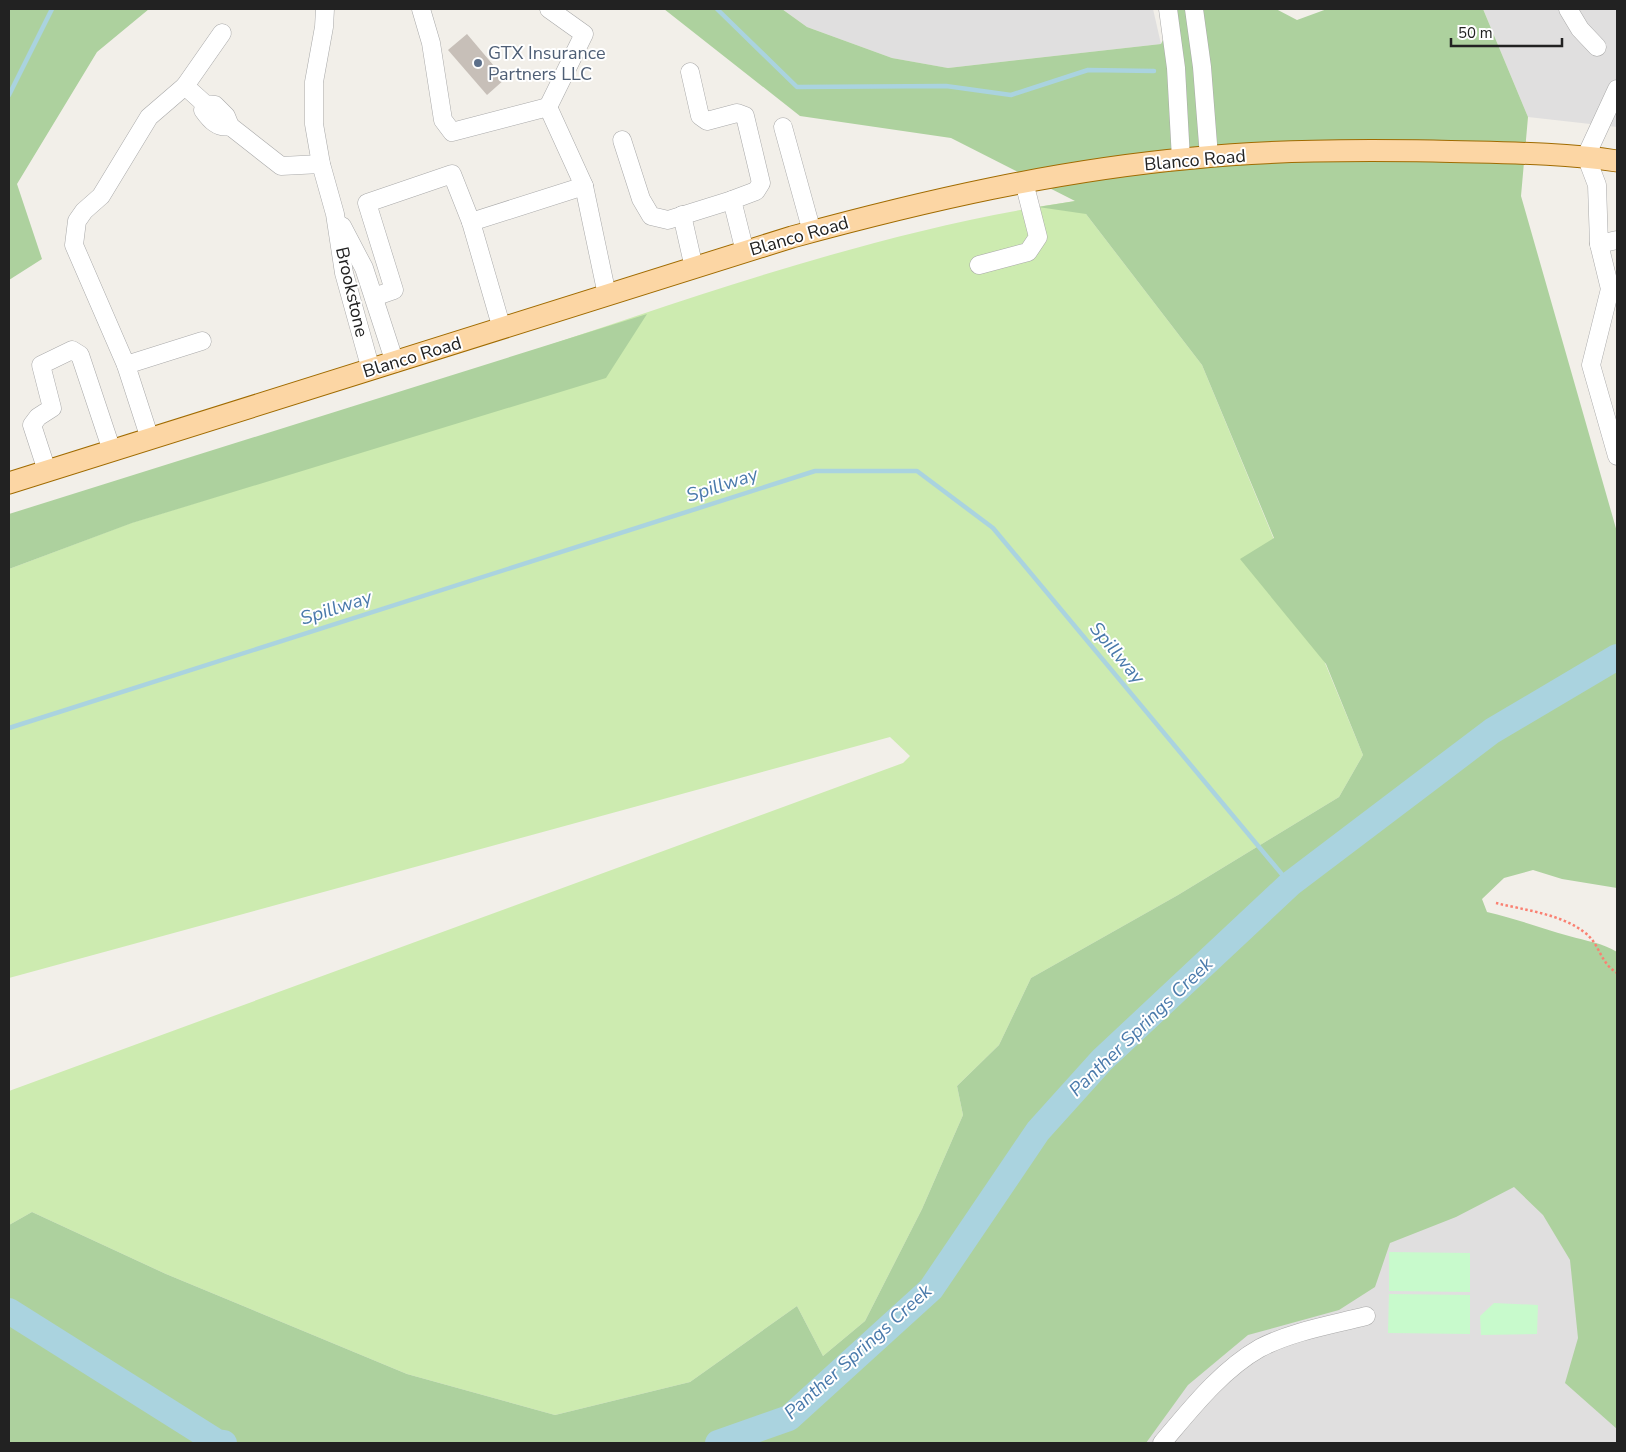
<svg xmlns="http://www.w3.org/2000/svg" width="1626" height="1452" font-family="'Nunito Sans',sans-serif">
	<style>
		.residential { fill: #e0dfdf }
		.grass { fill: #cdebb0 }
		.forest { fill: #add19e }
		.park { fill: #c8facc }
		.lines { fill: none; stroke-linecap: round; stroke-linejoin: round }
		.stream { stroke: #aad3df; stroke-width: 4.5 }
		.river { stroke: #aad3df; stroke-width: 26 }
		.building { fill: #c7bfb8 }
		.minor-casing { stroke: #a9a9a9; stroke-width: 19 }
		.major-casing { stroke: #a06b00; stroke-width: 23 }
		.path { stroke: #fa8072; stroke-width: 2.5; stroke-dasharray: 2.5 2.5; stroke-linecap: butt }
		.minor { stroke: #fff; stroke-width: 18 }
		.major { stroke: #fcd6a4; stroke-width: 21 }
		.service-dot { fill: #5c6f8a; stroke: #fff; stroke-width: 2 }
		.labels { text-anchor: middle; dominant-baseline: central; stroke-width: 4; stroke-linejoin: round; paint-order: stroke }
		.service-label { font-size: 18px; fill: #4e5e75; stroke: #fff; text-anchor: start }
		.street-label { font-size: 18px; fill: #222; stroke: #fff }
		.water-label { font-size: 19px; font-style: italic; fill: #4a7aab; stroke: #fff }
	</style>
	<rect width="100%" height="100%" fill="#f2efe9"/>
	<!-- residential -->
	<g class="residential">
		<polygon points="782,9 1153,9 1161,44 948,68 892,58 807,27"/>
		<polygon points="1483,9 1617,9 1617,127 1528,117"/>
		<polygon points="1557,1155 1617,1289 1617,1443 1002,1443 1477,1163"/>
	</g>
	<!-- grass -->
	<path class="grass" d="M1076,201L1202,365L1363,755L1339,797L1178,895L1031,978L999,1045L957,1086L963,1115L922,1209L865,1321L823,1356L797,1306L690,1382L555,1415L407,1374L166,1274L32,1212L9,1225V1091L903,763L910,756L890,737L9,978V569L131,523L480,415L465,373C665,308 866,231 1076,201Z"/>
	<!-- forest -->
	<g class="forest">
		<polygon points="9,9 149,9 97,52 17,184 42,259 9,280"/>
		<path d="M664,9H782L807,27L892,58L948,68L1161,44L1178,9H1276L1297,20L1327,9H1483L1528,117L1521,196L1617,532V888L1562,879L1533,870L1504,878L1482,899L1487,912C1517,919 1541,928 1569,936C1586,941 1603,943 1617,952V1429L1565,1383L1578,1338L1570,1260L1543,1215L1514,1187L1456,1217L1390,1243L1375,1287L1339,1310L1248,1335L1188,1385L1146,1443H9V1225L32,1212L166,1274L407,1374L555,1415L690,1382L797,1306L823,1356L865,1321L922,1209L963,1115L957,1086L999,1045L1031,978L1178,895L1339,797L1363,755L1326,664L1240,559L1274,538L1202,365L1086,214L1038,207L1075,201L951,138L800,116Z"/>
		<polygon points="647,314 606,378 132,523 9,569 9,514"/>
	</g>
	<!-- park -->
	<g class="park">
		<polygon points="1389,1252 1470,1253 1470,1292 1389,1291"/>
		<polygon points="1389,1294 1470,1295 1470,1334 1388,1333"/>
		<polygon points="1494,1303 1538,1305 1537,1334 1481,1335 1480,1316"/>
	</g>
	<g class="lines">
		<!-- stream -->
		<g class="stream">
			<polyline points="717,9 797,87 946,86 1011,95 1088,70 1154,71"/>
			<polyline points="9,95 52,9"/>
			<polyline points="9,728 815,471 917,471 993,528 1290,884"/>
		</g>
		<!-- river -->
		<g class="river">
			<polyline points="9,1311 217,1442 224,1443"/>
			<polyline points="718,1443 789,1418 931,1289 1038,1131 1102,1060 1290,884 1492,731 1617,657"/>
		</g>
	</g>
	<!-- building -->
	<polygon class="building" points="467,34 505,79 487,95 448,50"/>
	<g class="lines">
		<defs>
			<g id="minor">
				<polyline points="325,9 324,27 314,82 314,124 321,164 335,214 344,273 371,370"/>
				<polyline points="421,9 431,43 443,120 452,132 548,107 584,186 607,295"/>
				<polyline points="1168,9 1176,68 1181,159"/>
				<polyline points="1194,9 1202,67 1209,157"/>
				<polyline points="1568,9 1580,29 1597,47"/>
				<polyline points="690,72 700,116 707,121 737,113 745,116 761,183 756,191 732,200 745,252"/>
				<polyline points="185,86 222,33"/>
				<polyline points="1617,89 1586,156 1597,185 1599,244 1617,240"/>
				<path d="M205,104L203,110C210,120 218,129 230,126"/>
				<polyline points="548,107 584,34 549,9"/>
				<polyline points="783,127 812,232"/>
				<polyline points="622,140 641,199 651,216 668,220 732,200"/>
				<polyline points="682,215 694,268"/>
				<polyline points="342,226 364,268 395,363"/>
				<polyline points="1599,244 1610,289 1591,365 1617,456"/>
				<polyline points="979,265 1028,252 1038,237 1024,182"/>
				<polyline points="374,297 394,290 367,203 452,174 471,222"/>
				<polyline points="502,329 471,222 584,186"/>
				<polyline points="126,365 202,341"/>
				<polyline points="150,439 126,365 74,245 77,221 84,211 101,196 149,117 185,86 205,104 215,105 226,116 230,126 281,166 321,164"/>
				<polyline points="47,471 32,425 38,417 52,408 41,365 72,350 80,355 112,451"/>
				<path d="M1162,1443C1190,1410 1221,1370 1260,1348C1293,1331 1331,1325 1366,1316"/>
			</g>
			<path id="major" d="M9,483L792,237C924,201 1058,170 1194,158C1273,150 1354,150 1433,151C1494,153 1557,152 1617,161"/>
		</defs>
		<!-- minor casing -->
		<use href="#minor" class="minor-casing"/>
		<!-- major casing -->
		<use href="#major" class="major-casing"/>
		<!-- path -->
		<path class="path" d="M1496,903C1524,910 1561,914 1584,932C1600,943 1599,962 1617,973"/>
		<!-- minor -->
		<use href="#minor" class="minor"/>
		<!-- major -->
		<use href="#major" class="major"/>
	</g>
	<!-- markers -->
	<circle class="service-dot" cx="478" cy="63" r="5"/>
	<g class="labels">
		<!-- service labels -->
		<g class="service-label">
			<text x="488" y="53">GTX Insurance<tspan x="488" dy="21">Partners LLC</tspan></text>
		</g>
		<!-- street labels -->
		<g class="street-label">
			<text transform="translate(1195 160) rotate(-5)">Blanco Road</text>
			<text transform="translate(799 236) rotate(-16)">Blanco Road</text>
			<text transform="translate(352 292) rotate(77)">Brookstone</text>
			<text transform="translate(412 357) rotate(-17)">Blanco Road</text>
		</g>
		<!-- water labels -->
		<g class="water-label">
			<text transform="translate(722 485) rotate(-18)">Spillway</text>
			<text transform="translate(336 608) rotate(-18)">Spillway</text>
			<text transform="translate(1117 653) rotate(50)">Spillway</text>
			<text transform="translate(1141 1027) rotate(-44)">Panther Springs Creek</text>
			<text transform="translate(858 1352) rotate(-42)">Panther Springs Creek</text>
		</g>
	</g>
	<!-- border -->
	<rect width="1626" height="1452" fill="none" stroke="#222222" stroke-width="20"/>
	<!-- scale -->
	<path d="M1451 38v8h111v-8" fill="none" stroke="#222222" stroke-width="2.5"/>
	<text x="1458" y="38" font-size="15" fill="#222222" stroke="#ffffff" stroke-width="4" paint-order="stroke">50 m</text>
</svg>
